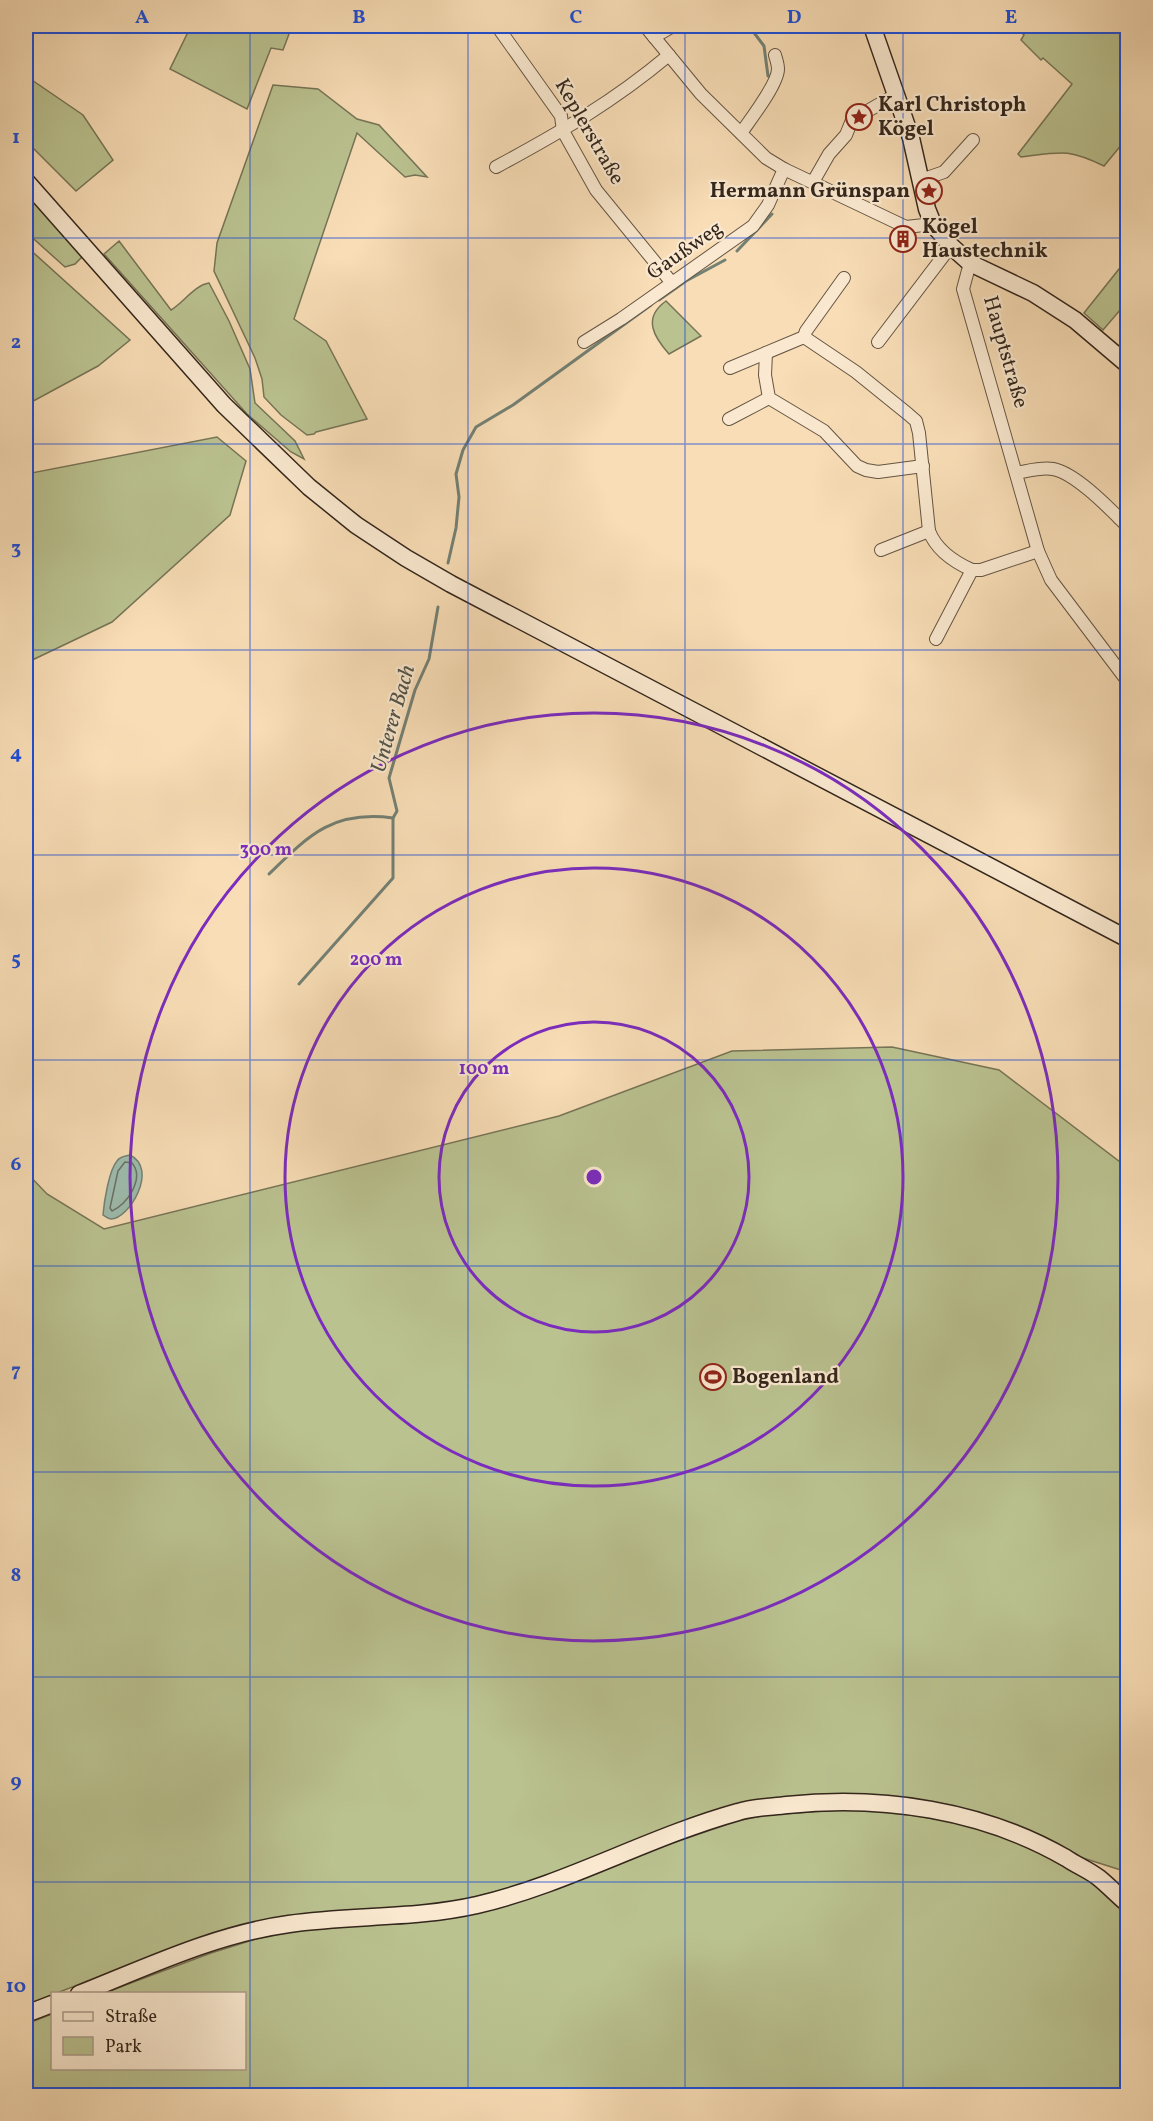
<svg xmlns="http://www.w3.org/2000/svg" width="1153" height="2121" font-family="Vollkorn,serif">
	<style>
		.green { fill: #bac290; stroke: #767456; stroke-width: 1.5 }
		.water { fill: #9dbcae; stroke: #738074; stroke-width: 1.5 }
		.lines { fill: none; stroke-linecap: round; stroke-linejoin: round }
		.shore { stroke: #687165; stroke-width: 1.5 }
		.stream { stroke: #738074; stroke-width: 3 }
		.street-casing { stroke: #645442; stroke-width: 14 }
		.secondary-casing { stroke: #33261c; stroke-width: 19 }
		.street { stroke: #fae9d0; stroke-width: 12 }
		.secondary { stroke: #fae9d0; stroke-width: 16 }
		.grid { fill: none; stroke: #1d4ed8; stroke-width: 1.5; stroke-opacity: 0.55 }
		.ring { fill: none; stroke: #7b2cbf; stroke-width: 3 }
		.labels { text-anchor: middle; dominant-baseline: central; stroke-width: 4.5; stroke-linejoin: round; paint-order: stroke }
		.poi-label { font-size: 21px; font-weight: bold; fill: #33261c; stroke: #fae9d0; text-anchor: start }
		.street-label { font-size: 21px; fill: #33261c; stroke: #fae9d0 }
		.water-label { font-size: 22px; font-style: italic; fill: #535348; stroke: #fae9d0 }
		.centre { fill: #7b2cbf; stroke: #fae9d0; stroke-width: 3 }
		.ring-label { font-size: 18px; text-anchor: middle; font-weight: bold; fill: #7b2cbf; stroke: #fae9d0; stroke-width: 4.5; stroke-linejoin: round; paint-order: stroke }
		.neatline { fill: none; stroke: #1d4ed8; stroke-width: 2 }
		.grid-label { font-size: 20px; text-anchor: middle; font-weight: bold; fill: #1d4ed8 }
	</style>
	<rect width="100%" height="100%" fill="#f8ddb6"/>
	<filter id="stains"><feTurbulence type="fractalNoise" baseFrequency=".00333" numOctaves="4"/><feColorMatrix values="0 0 0 0 .2 0 0 0 0 .09 0 0 0 0 .02 0 0 0 .5 -.17"/></filter>
	<radialGradient id="worn" r=".72"><stop offset=".6" stop-color="#630" stop-opacity="0"/><stop offset="1" stop-color="#630" stop-opacity=".3"/></radialGradient>
	<!-- green -->
	<g class="green">
		<polygon points="191,26 292,26 283,50 271,48 247,109 170,69"/>
		<path d="M1014,26H1127V138L1104,166C1067,148 1061,152 1021,157L1018,154L1072,84L1043,58L1041,60L1021,40L1024,35Z"/>
		<polygon points="26,76 83,115 113,160 76,191 26,141"/>
		<polygon points="273,85 318,89 357,119 379,125 427,177 415,175 405,177 357,133 294,319 326,341 367,419 316,432 314,434 307,435 281,415 264,397 262,379 255,358 214,271 217,243"/>
		<polygon points="26,186 84,255 75,264 65,267 26,232"/>
		<path d="M119,241L171,310C183,303 195,285 209,283L229,321L250,369L255,403L295,441L304,459L291,452L247,414L104,254Z"/>
		<polygon points="26,246 130,340 98,366 26,405"/>
		<polygon points="1127,259 1127,302 1103,330 1084,313"/>
		<path d="M666,301L701,336L669,354C654,337 642,318 666,301Z"/>
		<polygon points="217,437 246,461 230,515 112,622 26,663 26,474"/>
		<polygon points="892,1047 999,1070 1120,1162 1127,1195 1127,1872 1083,1858 950,1806 752,1803 697,1816 628,1845 526,1883 461,1901 173,1948 26,2005 26,1172 47,1194 104,1229 559,1116 732,1051"/>
		<path d="M855,1809C919,1815 987,1823 1045,1852C1075,1868 1101,1889 1127,1910V2095H26V2024L52,2014V2068H244V1994L104,1993L211,1953L259,1938L293,1931L418,1921L646,1852L737,1821L766,1815Z"/>
	</g>
	<!-- water -->
	<path class="water" d="M130,1155C159,1169 129,1219 111,1219C108,1219 106,1217 103,1215C104,1202 109,1170 117,1161C120,1156 125,1156 130,1155Z"/>
	<g class="lines">
		<!-- shore -->
		<path class="shore" d="M125,1162L132,1163C145,1178 127,1205 112,1211L110,1208L118,1171Z"/>
		<!-- stream -->
		<g class="stream">
			<polyline points="749,26 764,46 768,76"/>
			<polyline points="737,251 772,214"/>
			<polyline points="659,300 686,281 725,260"/>
			<polyline points="448,563 456,528 459,497 456,474 463,450 476,427 513,405 651,305"/>
			<path d="M269,874C309,835 333,810 393,818"/>
			<polyline points="299,984 393,878 393,818 397,811 389,778 415,690 429,659 438,607"/>
		</g>
		<defs>
			<g id="street">
				<polyline points="497,26 561,116 563,131 596,190 672,283"/>
				<polyline points="645,26 701,94 766,158 784,169 906,227 933,224"/>
				<polyline points="654,37 673,26"/>
				<path d="M741,133C750,120 778,84 778,69C778,64 776,59 775,55"/>
				<path d="M496,167C559,133 613,102 669,55"/>
				<polyline points="921,180 944,172 973,140"/>
				<polyline points="813,182 829,154 846,135 852,120 897,94"/>
				<polyline points="970,263 963,289 1038,551 1051,580 1128,682"/>
				<polyline points="804,337 806,331 844,278"/>
				<polyline points="584,342 621,319 753,226 768,205 784,169"/>
				<polyline points="878,342 951,246"/>
				<polyline points="766,353 765,375 769,398 824,431 857,466 866,470 878,472 923,466"/>
				<path d="M730,368L804,337L856,372L908,414L916,421L919,433L929,531C936,549 954,562 972,570"/>
				<polyline points="729,419 769,398"/>
				<path d="M1016,473C1028,471 1041,467 1053,469C1076,473 1112,511 1128,527"/>
				<polyline points="1119,518 1128,510"/>
				<polyline points="881,550 929,531"/>
				<polyline points="936,639 972,570 981,570 1038,551"/>
			</g>
			<g id="secondary">
				<polyline points="872,26 911,138 927,209 933,224 951,246 970,263 1033,293 1075,320 1128,365"/>
				<polyline points="26,181 224,405 309,487 356,525 406,558 451,584 1128,939"/>
				<path d="M79,1994C147,1967 216,1934 289,1924C352,1915 415,1919 477,1905C567,1884 648,1837 738,1812C753,1807 771,1807 787,1805C882,1795 983,1810 1066,1858C1076,1865 1089,1870 1099,1878C1109,1886 1118,1896 1128,1904"/>
				<polyline points="26,2014 52,2004"/>
			</g>
		</defs>
		<!-- street casing -->
		<use href="#street" class="street-casing"/>
		<!-- secondary casing -->
		<use href="#secondary" class="secondary-casing"/>
		<!-- street -->
		<use href="#street" class="street"/>
		<!-- secondary -->
		<use href="#secondary" class="secondary"/>
	</g>
	<!-- grid -->
	<path class="grid" d="M250,26V2096M468,26V2096M685,26V2096M903,26V2096M26,238H1128M26,444H1128M26,650H1128M26,855H1128M26,1060H1128M26,1266H1128M26,1472H1128M26,1677H1128M26,1882H1128"/>
	<!-- distance rings -->
	<g class="ring">
		<circle cx="594" cy="1177" r="155"/>
		<circle cx="594" cy="1177" r="309"/>
		<circle cx="594" cy="1177" r="464"/>
	</g>
	<!-- icons -->
	<defs>
		<symbol id="sight-ring" viewBox="-11 -11 22 22"><circle r="9.5" fill="#fae9d0" stroke="#8f2418" stroke-width="1.5"/><path d="M0-6L1.8-2.2L6-1.7L2.9 1.2L3.7 5.4L0 3.3L-3.7 5.4L-2.9 1.2L-6-1.7L-1.8-2.2Z" fill="#8f2418"/></symbol>
		<symbol id="building-ring" viewBox="-11 -11 22 22"><circle r="9.5" fill="#fae9d0" stroke="#8f2418" stroke-width="1.5"/><path d="M-4-6H4V6H1V3H-1V6H-4ZM-2.5-4.3h1.7v1.8h-1.7ZM.8-4.3h1.7v1.8H.8ZM-2.5-1h1.7V.8h-1.7ZM.8-1h1.7V.8H.8Z" fill="#8f2418"/></symbol>
		<symbol id="stadium-ring" viewBox="-11 -11 22 22"><circle r="9.5" fill="#fae9d0" stroke="#8f2418" stroke-width="1.5"/><path d="M0-5a6.5 5 0 1 0 0 10a6.5 5 0 1 0 0-10ZM-3.5-1.8h7v3.6h-7Z" fill="#8f2418"/></symbol>
	</defs>
	<g fill-rule="evenodd">
		<use href="#sight-ring" x="844" y="102" width="30" height="30"/>
		<use href="#sight-ring" x="914" y="176" width="30" height="30"/>
		<use href="#building-ring" x="888" y="224" width="30" height="30"/>
		<use href="#stadium-ring" x="698" y="1362" width="30" height="30"/>
	</g>
	<g class="labels">
		<!-- poi labels -->
		<g class="poi-label">
			<text x="878" y="105">Karl Christoph<tspan x="878" dy="24">Kögel</tspan></text>
			<text x="910" y="191" text-anchor="end">Hermann Grünspan</text>
			<text x="922" y="227">Kögel<tspan x="922" dy="24">Haustechnik</tspan></text>
			<text x="732" y="1377">Bogenland</text>
		</g>
		<!-- street labels -->
		<g class="street-label">
			<text transform="translate(589 132) rotate(60)">Keplerstraße</text>
			<text transform="translate(685 251) rotate(-35)">Gaußweg</text>
			<text transform="translate(1005 352) rotate(74)">Hauptstraße</text>
		</g>
		<!-- water labels -->
		<g class="water-label">
			<text transform="translate(394 719) rotate(-74)">Unterer Bach</text>
		</g>
	</g>
	<circle cx="594" cy="1177" r="9" class="centre"/>
	<g class="ring-label">
		<text x="266" y="855">300 m</text>
		<text x="376" y="965">200 m</text>
		<text x="484" y="1074">100 m</text>
	</g>
	<!-- margin -->
	<rect width="1153" height="2121" fill="none" stroke="#f8ddb6" stroke-width="66"/>
	<!-- legend -->
	<rect x="51" y="1992" width="195" height="78" fill="#fae9d0" stroke="#aa9b88" stroke-width="1.5"/>
	<rect x="63" y="2012" width="30" height="9" fill="#fae9d0" stroke="#aa9b88" stroke-width="1.5"/>
	<text x="105" y="2022" font-size="18" fill="#33261c">Straße</text>
	<rect x="63" y="2037" width="30" height="18" fill="#bac290" stroke="#aa9b88" stroke-width="1.5"/>
	<text x="105" y="2052" font-size="18" fill="#33261c">Park</text>
	<rect x="33" y="33" width="1087" height="2055" class="neatline"/>
	<g class="grid-label">
		<text x="142" y="23">A</text>
		<text x="359" y="23">B</text>
		<text x="576" y="23">C</text>
		<text x="794" y="23">D</text>
		<text x="1011" y="23">E</text>
		<text x="16" y="143">1</text>
		<text x="16" y="348">2</text>
		<text x="16" y="554">3</text>
		<text x="16" y="759">4</text>
		<text x="16" y="965">5</text>
		<text x="16" y="1170">6</text>
		<text x="16" y="1376">7</text>
		<text x="16" y="1581">8</text>
		<text x="16" y="1787">9</text>
		<text x="16" y="1992">10</text>
	</g>
	<rect width="100%" height="100%" filter="url(#stains)"/>
	<rect width="100%" height="100%" fill="url(#worn)"/>
</svg>
